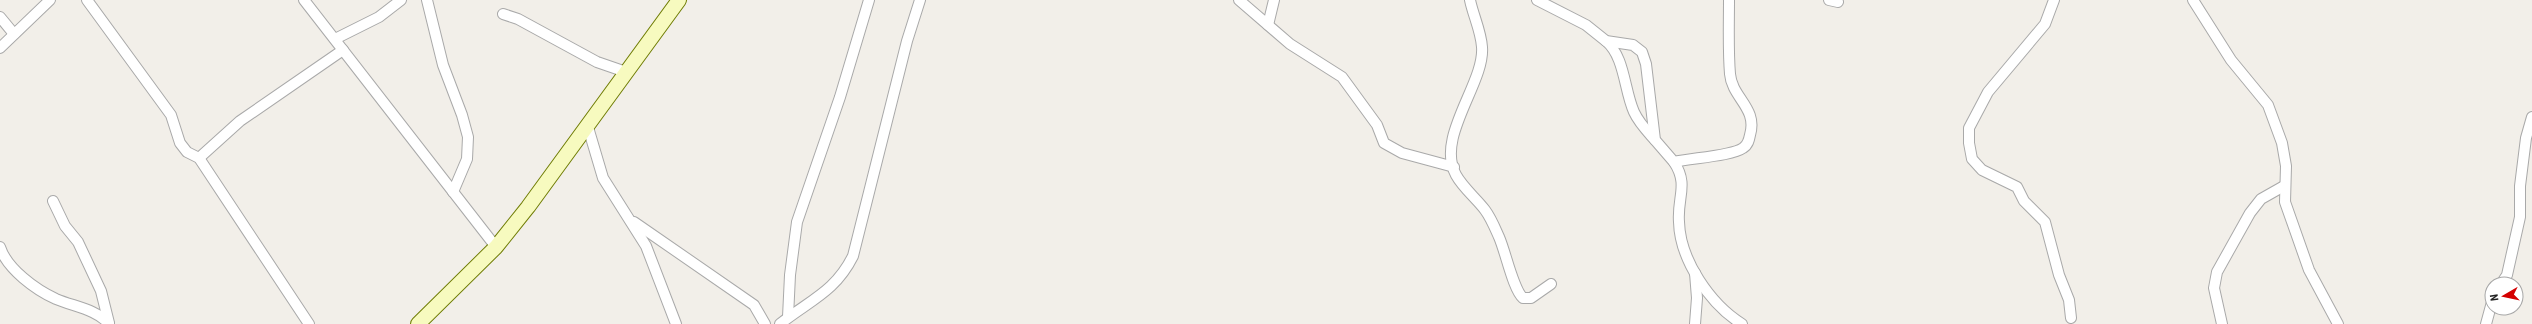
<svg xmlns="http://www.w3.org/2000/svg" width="2532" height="324" font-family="'Roboto Condensed',sans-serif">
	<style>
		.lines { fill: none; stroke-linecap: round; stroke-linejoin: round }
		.street-casing { stroke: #a9a9a9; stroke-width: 12 }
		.secondary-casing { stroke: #707d05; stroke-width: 16 }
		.street { stroke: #fff; stroke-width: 10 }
		.secondary { stroke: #f7fabf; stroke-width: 14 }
	</style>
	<rect width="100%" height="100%" fill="#f2efe9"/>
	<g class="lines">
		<defs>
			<g id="street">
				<polyline points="87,0 171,115 180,143 187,152 199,158 309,324"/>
				<polyline points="304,0 496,247"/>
				<polyline points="427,0 443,65 462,115 468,137 467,159 453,192"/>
				<polyline points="1239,0 1290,44 1342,77 1377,125 1384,143 1402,153 1454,167"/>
				<path d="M1470,0C1473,15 1481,31 1482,47C1485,83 1435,137 1456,175C1463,188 1477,199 1485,210C1491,218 1495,228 1499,237C1506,253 1513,289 1523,298H1531L1551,284"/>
				<path d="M1537,0L1586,25L1606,41L1633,45L1642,52L1646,64L1655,140L1674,162C1691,158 1732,156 1743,148C1748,145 1749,140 1750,135C1758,108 1732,98 1730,74C1728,50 1729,24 1729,0"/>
				<polyline points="1829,0 1838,2"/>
				<polyline points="2054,0 2045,24 1988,92 1969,128 1969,143 1972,159 1982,170 2017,187 2024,201 2045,222 2059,275 2069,300 2071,318"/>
				<polyline points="2193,0 2231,60 2268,105 2282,143 2286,166 2285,202 2309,270 2338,324"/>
				<polyline points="503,14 518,19 597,62 626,72"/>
				<polyline points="0,17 14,34"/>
				<polyline points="1268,25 1274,0"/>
				<polyline points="335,39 379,17 401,0"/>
				<path d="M1606,41C1625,57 1624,90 1634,112C1639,123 1647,131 1655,140"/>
				<polyline points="0,48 50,0"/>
				<polyline points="587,124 603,178 646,246 676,324"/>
				<polyline points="199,158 240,121 343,50"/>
				<path d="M1674,162C1689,185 1677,197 1679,222C1680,260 1710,304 1742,324"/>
				<polyline points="53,201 65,226 78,242 101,291 109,323"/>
				<polyline points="634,222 754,305 765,324"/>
				<path d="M0,247C7,269 36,290 56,299C75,307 96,309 109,324"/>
				<polyline points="2501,284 2507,275 2520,217 2520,186 2526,138 2532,117"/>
				<polyline points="788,317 790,275 797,222 840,97 869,0"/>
				<path d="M780,324C810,300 835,292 853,256L907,41L920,0"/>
				<polyline points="1695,324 1697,298 1695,273"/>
				<polyline points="2222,324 2214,288 2217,272 2250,213 2261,199 2284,186"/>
				<polyline points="2486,324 2492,302"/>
			</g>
			<polyline id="secondary" points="418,324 496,247 528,207 679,0"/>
		</defs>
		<!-- street casing -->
		<use href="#street" class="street-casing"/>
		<!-- secondary casing -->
		<use href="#secondary" class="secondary-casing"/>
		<!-- street -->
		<use href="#street" class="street"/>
		<!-- secondary -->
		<use href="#secondary" class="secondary"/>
	</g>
	<!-- north arrow -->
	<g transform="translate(2504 296) rotate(261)"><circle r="19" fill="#ffffff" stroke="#a7a7a7"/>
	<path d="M0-3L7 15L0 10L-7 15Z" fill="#d40000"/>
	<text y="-6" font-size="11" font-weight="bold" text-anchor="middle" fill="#222222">N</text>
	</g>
</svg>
